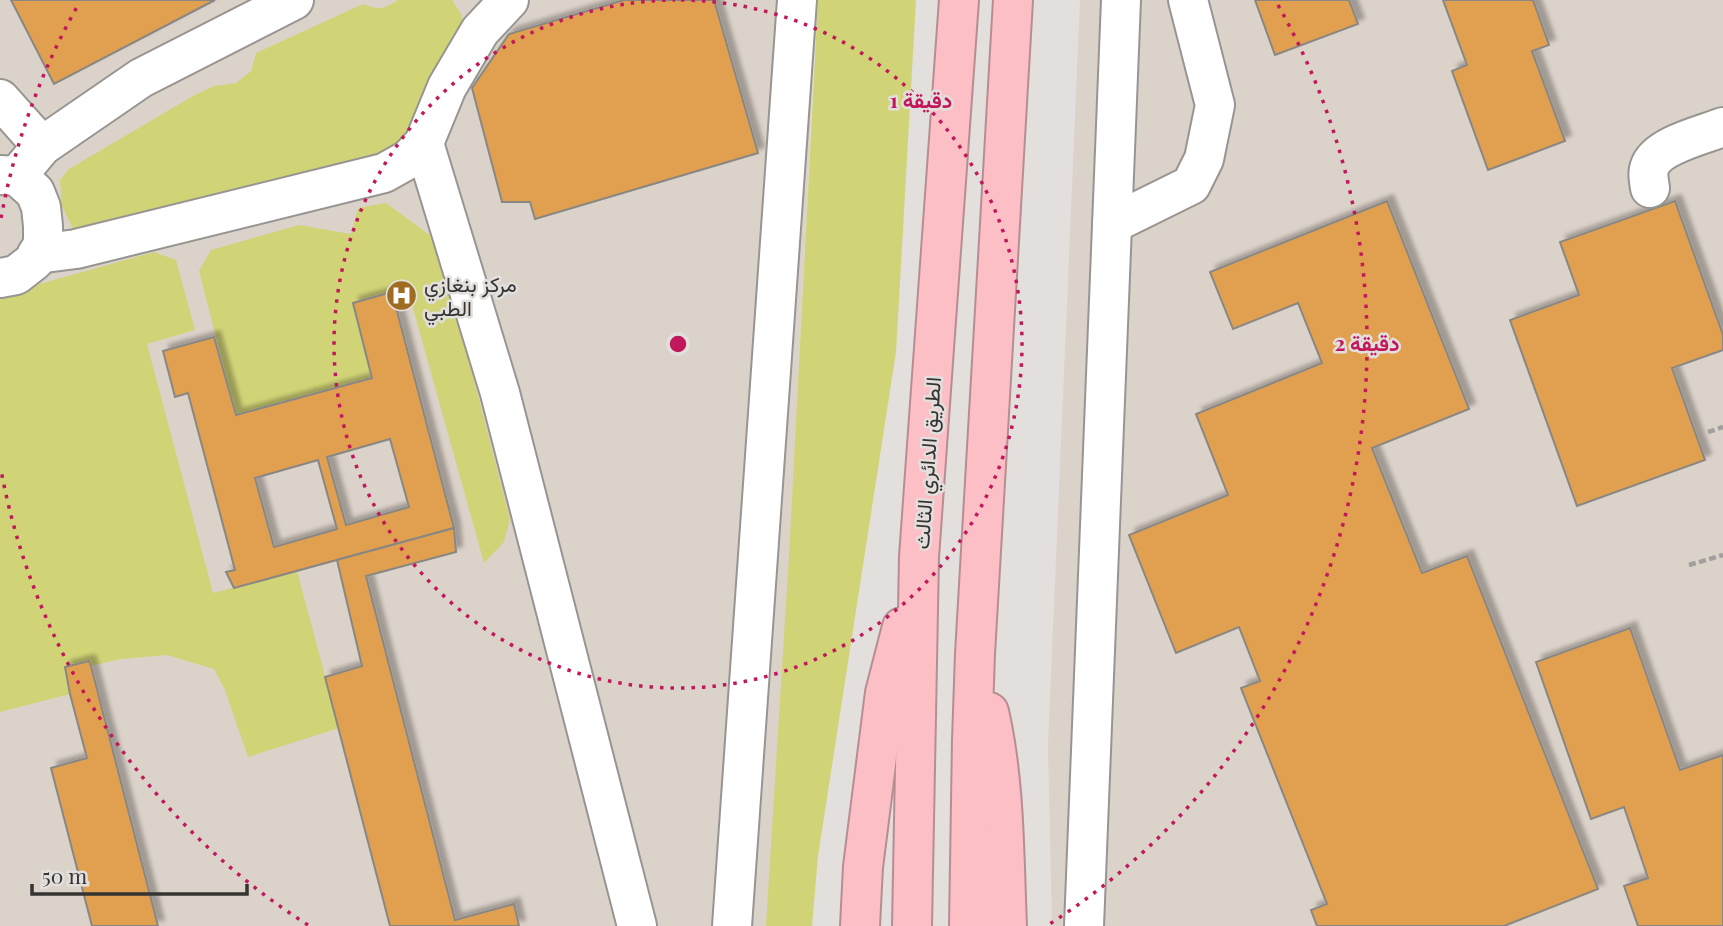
<svg xmlns="http://www.w3.org/2000/svg" width="1723" height="926" font-family="'Playfair Display',Vazirmatn,serif">
	<style>
		.built { fill: #dbd2c9 }
		.green { fill: #d1d476 }
		.building { fill: #e0a050; stroke: #898784; stroke-width: 2; fill-rule: evenodd; filter: url(#shadow) }
		.lines { fill: none; stroke-linecap: round; stroke-linejoin: round }
		.minor-casing { stroke: #979592; stroke-width: 42 }
		.highway-casing { stroke: #b68e92; stroke-width: 42 }
		.path { stroke: #a19f9c; stroke-width: 4.5; stroke-dasharray: 7 3.5; stroke-linecap: butt }
		.minor { stroke: #fff; stroke-width: 38 }
		.highway { stroke: #fcbfc5; stroke-width: 38 }
		.ring { fill: none; stroke: #c2185b; stroke-width: 3.5; stroke-dasharray: 3.5 7 }
		.labels { text-anchor: middle; dominant-baseline: central; stroke-width: 5; stroke-linejoin: round; paint-order: stroke }
		.poi-label { font-size: 21px; fill: #353433; stroke: #e2dfdc; text-anchor: start }
		.street-label { font-size: 21px; fill: #353433; stroke: #e2dfdc }
		.centre { fill: #c2185b; stroke: #e2dfdc; stroke-width: 3.5 }
		.ring-label { font-size: 21px; text-anchor: middle; font-weight: bold; fill: #c2185b; stroke: #e2dfdc; stroke-width: 5; stroke-linejoin: round; paint-order: stroke }
	</style>
	<defs>
		<filter id="shadow"><feDropShadow dx="6" dy="-6" stdDeviation="2" flood-color="#0004"/></filter>
	</defs>
	<rect width="100%" height="100%" fill="#e2dfdc"/>
	<!-- built -->
	<g class="built">
		<polygon points="0,0 817,0 771,926 0,926"/>
		<polygon points="1080,0 1723,0 1723,926 1052,926 1048,745"/>
	</g>
	<!-- green -->
	<g class="green">
		<path d="M398,0H452L461,14L465,31L412,148L74,237L72,227L62,206L60,180L69,169L193,96L214,86L236,83L251,71L256,53L363,4C380,10 382,10 398,0Z"/>
		<polygon points="818,0 916,0 896,352 818,856 812,926 766,926 789,555"/>
		<polygon points="386,203 438,241 510,519 504,542 484,563 408,290 392,292 353,303 372,378 236,415 199,271 211,250 299,225 351,234 358,208"/>
		<polygon points="154,252 176,260 195,330 147,344 213,593 297,571 339,728 248,757 225,690 214,669 167,655 121,659 91,666 89,661 66,667 70,694 0,712 0,295"/>
	</g>
	<!-- building -->
	<g class="building">
		<polygon points="11,0 215,0 54,84"/>
		<polygon points="624,0 714,0 758,153 535,219 530,202 502,202 472,88 509,34"/>
		<polygon points="1255,0 1349,0 1358,24 1275,55"/>
		<polygon points="1443,0 1533,0 1549,45 1532,51 1565,141 1488,170 1452,71 1467,65"/>
		<polygon points="1387,201 1469,409 1372,448 1422,573 1467,556 1598,889 1504,926 1317,926 1311,910 1327,904 1241,688 1260,681 1239,627 1176,653 1129,535 1228,495 1196,414 1322,363 1298,303 1233,329 1210,272"/>
		<polygon points="1675,201 1723,335 1723,350 1672,368 1705,460 1577,506 1510,320 1579,295 1560,242"/>
		<path d="M392,292L454,528L234,588L226,572L235,570L188,393L175,397L163,351L214,337L236,415L372,378L353,303ZM390,439L409,507L346,525L327,457ZM318,460L337,529L274,547L255,478Z"/>
		<polygon points="454,528 456,552 366,576 455,920 514,904 519,926 390,926 325,677 362,666 337,560"/>
		<polygon points="1630,628 1680,770 1723,755 1723,926 1638,926 1624,886 1648,878 1624,807 1591,819 1536,662"/>
		<polygon points="89,661 91,666 158,926 92,926 51,768 87,758 70,694 65,667"/>
	</g>
	<g class="lines">
		<defs>
			<g id="minor">
				<polyline points="0,99 42,146"/>
				<polyline points="424,143 500,393 637,926"/>
				<polyline points="0,175 17,176 35,192 41,207 43,226 43,244 34,261 16,275 0,278"/>
				<polyline points="17,176 42,146 141,78 294,0"/>
				<path d="M1650,188C1649,181 1647,173 1650,166C1658,145 1703,135 1723,127"/>
				<polyline points="1112,224 1191,185 1204,159 1215,105 1188,0"/>
				<polyline points="37,254 76,249 384,173 409,159 424,143 447,87 480,31 509,0"/>
				<polyline points="732,926 797,0"/>
				<polyline points="1084,926 1121,0"/>
			</g>
			<g id="highway">
				<path d="M989,712C1005,782 1004,855 1007,926"/>
				<polyline points="860,926 863,867 885,693 902,627"/>
				<polyline points="912,926 919,557 959,0"/>
				<polyline points="969,926 972,740 975,654 1013,0"/>
			</g>
		</defs>
		<!-- minor casing -->
		<use href="#minor" class="minor-casing"/>
		<!-- highway casing -->
		<use href="#highway" class="highway-casing"/>
		<!-- path -->
		<g class="path">
			<polyline points="1708,432 1723,427"/>
			<polyline points="1689,565 1723,555"/>
		</g>
		<!-- minor -->
		<use href="#minor" class="minor"/>
		<!-- highway -->
		<use href="#highway" class="highway"/>
	</g>
	<!-- distance rings -->
	<g class="ring">
		<path d="M681 0A344 344 0 1 1 675 0"/>
		<path d="M308 925A689 689 0 0 1 1 470M1 218A689 689 0 0 1 78 5M1278 5A689 689 0 0 1 1048 925"/>
	</g>
	<!-- icons -->
	<defs>
		<symbol id="hospital-disc" viewBox="-11 -11 22 22"><circle r="9.5" fill="#9e6d21" stroke="#e2dfdc"/><path d="M-5-5h3v3.5h4V-5h3V5h-3V1.5h-4V5h-3Z" fill="#fff"/></symbol>
	</defs>
	<g fill-rule="evenodd">
		<use href="#hospital-disc" x="384" y="278" width="35" height="35"/>
	</g>
	<g class="labels">
		<!-- poi labels -->
		<g class="poi-label">
			<text x="424" y="283">مركز بنغازي<tspan x="424" dy="24">الطبي</tspan></text>
		</g>
		<!-- street labels -->
		<g class="street-label">
			<text transform="translate(926 463) rotate(-86)">الطريق الدائري الثالث</text>
		</g>
	</g>
	<circle cx="678" cy="344" r="10" class="centre"/>
	<g class="ring-label">
		<text x="921" y="108">1 دقيقة</text>
		<text x="1367" y="351">2 دقيقة</text>
	</g>
	<!-- scale -->
	<path d="M32 884v10h215v-10" fill="none" stroke="#353433" stroke-width="3.5"/>
	<text x="42" y="884" font-size="21" fill="#353433" stroke="#e2dfdc" stroke-width="5" paint-order="stroke">50 m</text>
</svg>
